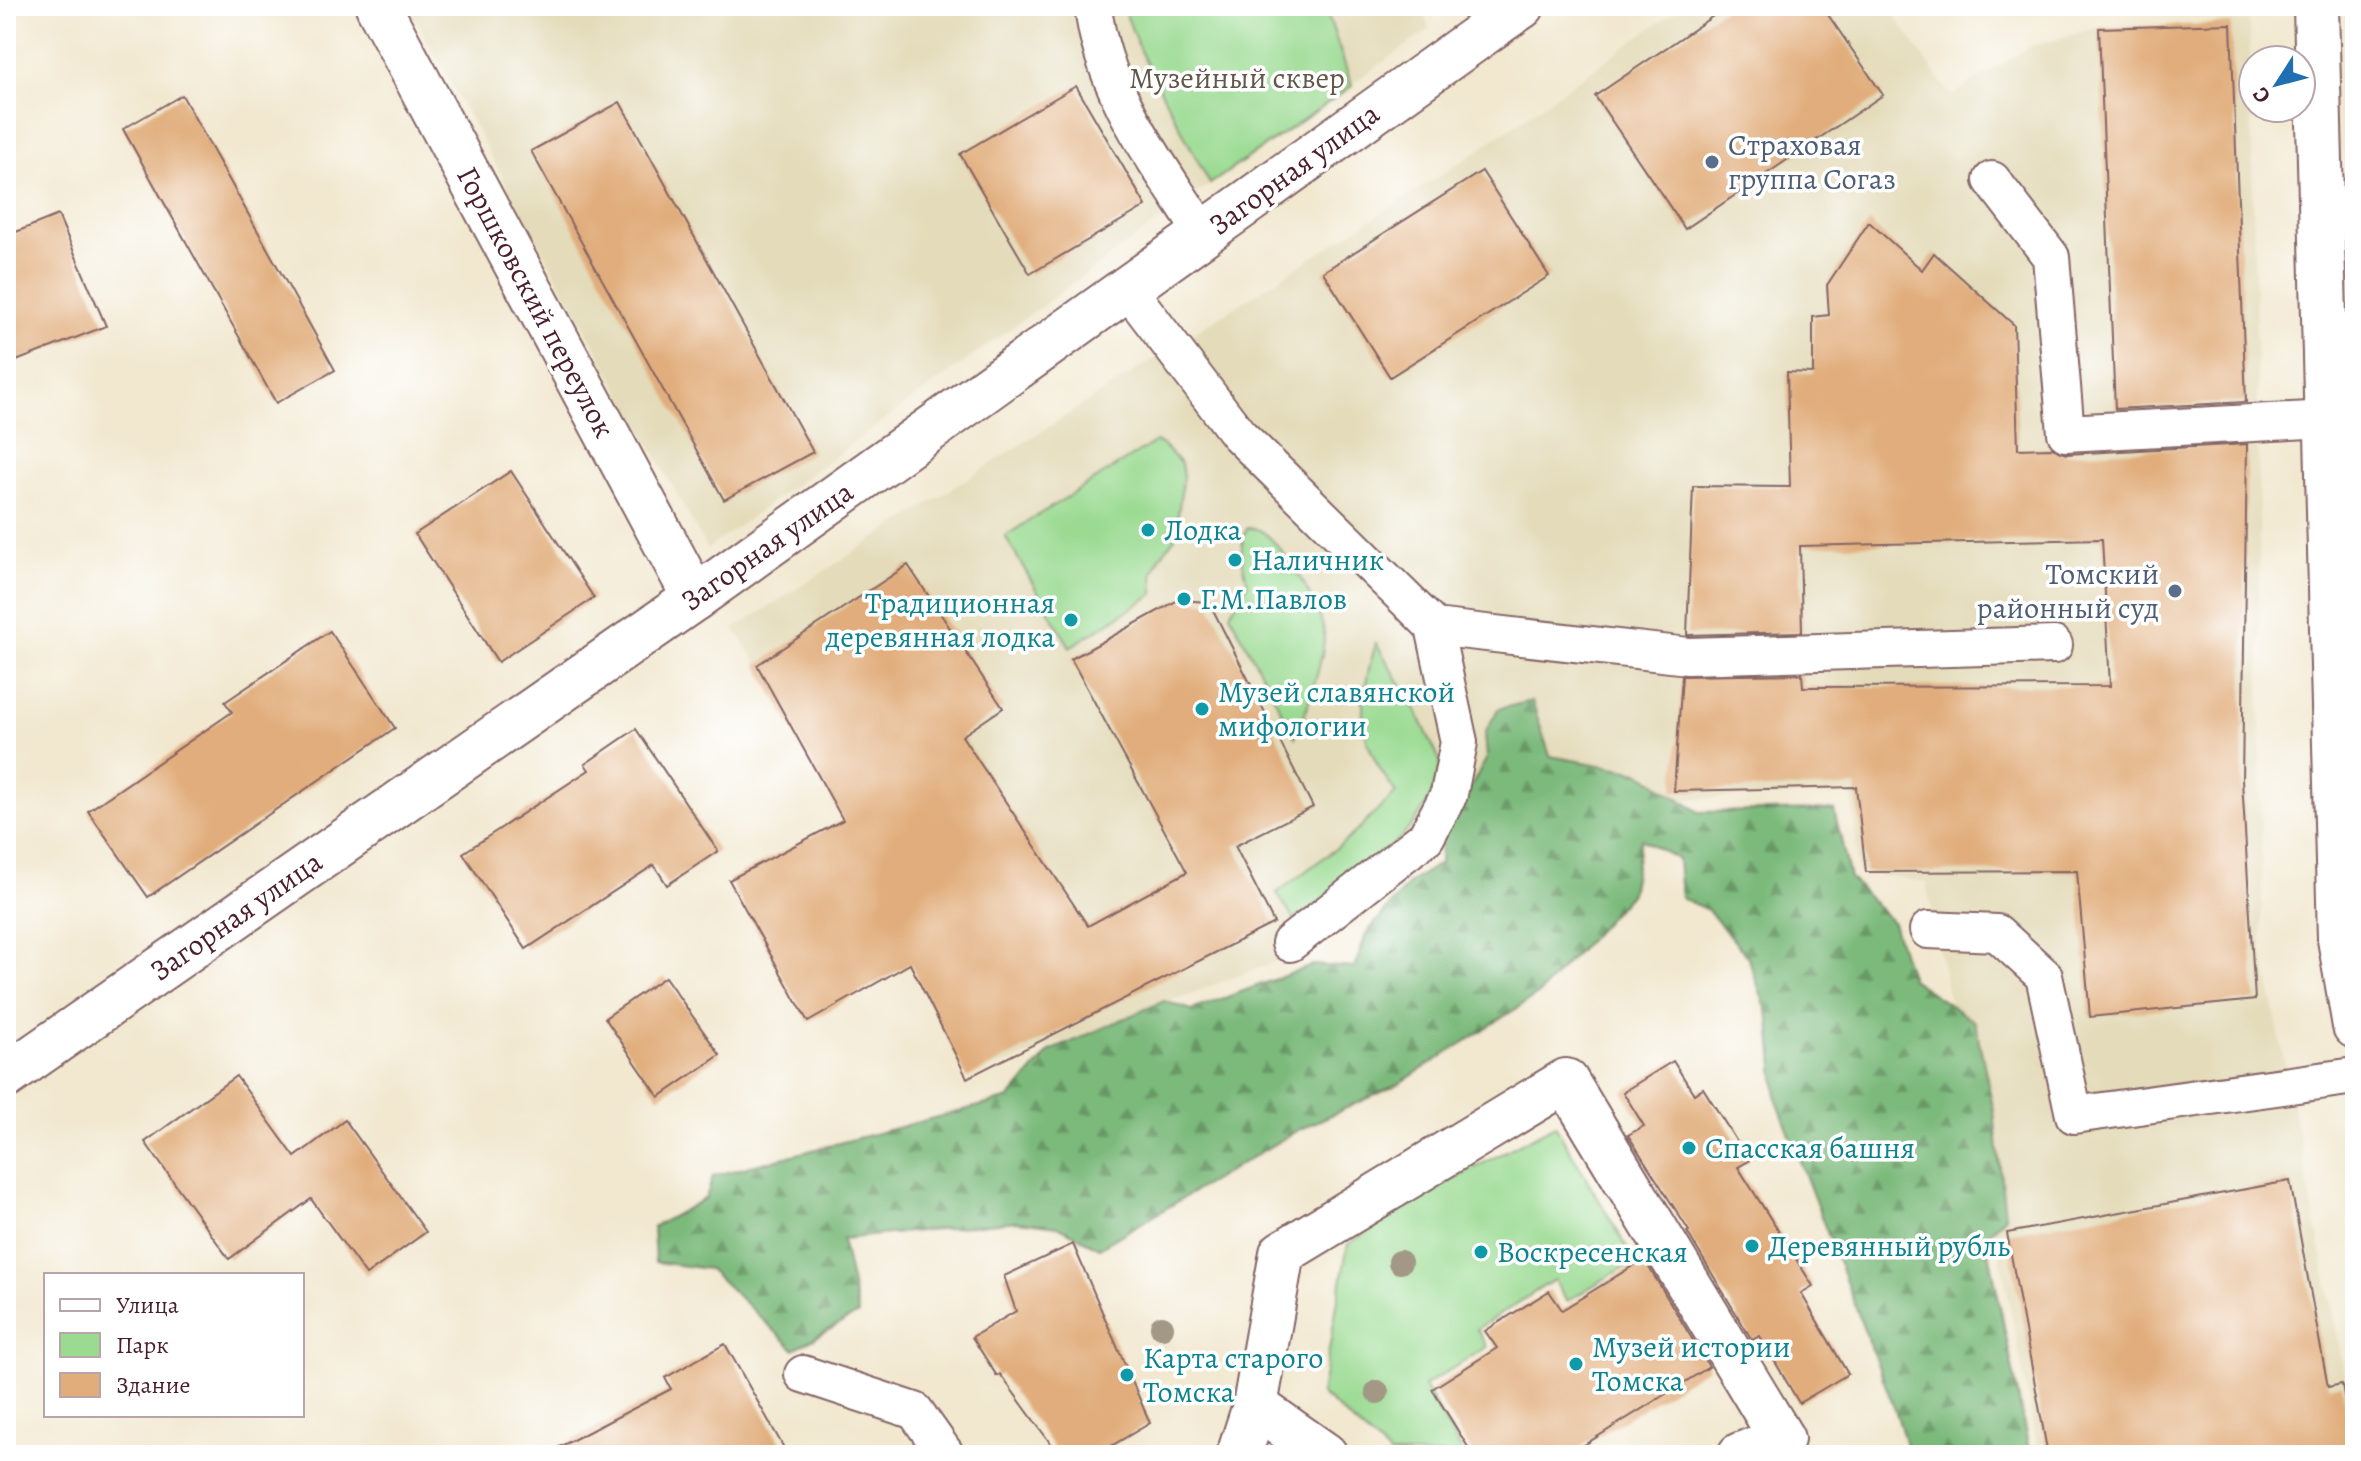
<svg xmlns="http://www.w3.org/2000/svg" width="2361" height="1461" font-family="Alegreya,serif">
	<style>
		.built { fill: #e4dbba }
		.green { fill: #9ada91; stroke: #727c5e; stroke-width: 2 }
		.forest { fill: url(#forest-firs); stroke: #626c53; stroke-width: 2 }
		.building { fill: #e1ad7b }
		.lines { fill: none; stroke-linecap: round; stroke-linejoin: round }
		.lane-casing { stroke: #856565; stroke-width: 40 }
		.street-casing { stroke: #856565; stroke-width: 48 }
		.secondary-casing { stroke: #856565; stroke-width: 48 }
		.lane { stroke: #fff; stroke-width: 36 }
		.street { stroke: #fff; stroke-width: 44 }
		.secondary { stroke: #fff; stroke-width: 44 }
		.tree { fill: #a39886 }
		.service-dot { fill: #5c6f8a; stroke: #fff; stroke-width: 3 }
		.culture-dot { fill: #0f9aa8; stroke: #fff; stroke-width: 3 }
		.labels { text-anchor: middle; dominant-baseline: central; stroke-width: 7; stroke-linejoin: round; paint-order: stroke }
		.park-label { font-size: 30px; fill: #62574a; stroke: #fff }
		.service-label { font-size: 30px; fill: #4e5e75; stroke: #fff; text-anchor: start }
		.street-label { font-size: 30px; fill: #4a1f2b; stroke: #fff }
		.culture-label { font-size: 30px; fill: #0d838f; stroke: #fff; text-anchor: start }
	</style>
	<defs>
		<pattern id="forest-firs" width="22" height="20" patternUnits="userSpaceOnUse" patternTransform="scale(2)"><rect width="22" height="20" fill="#7bba7b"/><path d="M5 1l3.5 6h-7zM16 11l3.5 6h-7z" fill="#679765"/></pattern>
	</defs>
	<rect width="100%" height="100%" fill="#fff"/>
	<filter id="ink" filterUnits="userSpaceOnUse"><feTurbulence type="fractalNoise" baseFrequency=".0125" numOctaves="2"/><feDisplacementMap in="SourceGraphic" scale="16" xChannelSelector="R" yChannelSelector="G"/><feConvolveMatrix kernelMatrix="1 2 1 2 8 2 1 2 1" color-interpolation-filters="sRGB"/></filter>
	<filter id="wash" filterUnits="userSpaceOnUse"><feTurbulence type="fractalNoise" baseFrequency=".006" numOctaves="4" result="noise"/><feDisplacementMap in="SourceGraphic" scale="32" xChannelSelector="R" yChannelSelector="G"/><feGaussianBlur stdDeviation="1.8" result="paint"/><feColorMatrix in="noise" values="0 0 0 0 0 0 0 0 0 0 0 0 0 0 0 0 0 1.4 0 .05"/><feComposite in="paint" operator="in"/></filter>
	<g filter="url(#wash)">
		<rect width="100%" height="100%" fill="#f2e8d0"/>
		<!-- built -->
		<g class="built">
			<polygon points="408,6 1420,6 1430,29 1210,184 707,549"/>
			<polygon points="1682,6 1888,6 1951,96 2029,47 2095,28 2249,21 2258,410 2262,946 2355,1427 2355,1455 2039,1455 1926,882 1858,872 1852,794 1668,800 1482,764 1440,843 1309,949 967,1078 933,1009 945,1002 753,656 734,629 1476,152"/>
		</g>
		<!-- green -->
		<g class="green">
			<polygon points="1123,6 1325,6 1352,86 1210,184 1140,51"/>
			<polygon points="1155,442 1163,445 1181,464 1183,477 1175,537 1160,557 1153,573 1154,594 1070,647 1005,536"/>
			<path d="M1247,528C1252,528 1255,528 1259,530C1280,538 1324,612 1324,634C1325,656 1305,718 1295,737L1230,614L1248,583C1242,564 1238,547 1247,528Z"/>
			<path d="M1376,643L1416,710L1441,763C1437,775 1435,788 1429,799C1406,847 1337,889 1294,920L1277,893L1347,840L1396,793C1355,737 1357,708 1376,643Z"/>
			<polygon points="1555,1125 1635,1261 1567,1301 1554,1280 1477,1329 1487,1347 1424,1386 1464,1455 1390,1455 1321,1394 1348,1244 1450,1181"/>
		</g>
		<!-- forest -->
		<polygon class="forest" points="1532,701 1550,756 1639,772 1699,812 1834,810 1850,878 1893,923 1911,979 1975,1022 1994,1112 2005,1216 1986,1237 2030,1455 1909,1455 1898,1418 1777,1101 1770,1020 1748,957 1708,910 1681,898 1678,859 1641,839 1631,893 1539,994 1397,1085 1298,1130 1099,1248 1058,1226 1017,1221 842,1239 858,1314 794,1349 709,1269 655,1262 653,1227 706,1198 713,1176 1010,1098 1050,1051 1164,1001 1192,1010 1314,965 1355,968 1366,934 1410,882 1440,863 1441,839 1487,758 1485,733 1498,709"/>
		<g id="blocks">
			<!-- building -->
			<g class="building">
				<polygon points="1728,6 1822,6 1883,95 1685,229 1595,96"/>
				<polygon points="2231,24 2246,402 2115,409 2099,28"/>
				<polygon points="1076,86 1146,206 1030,274 960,154"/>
				<polygon points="182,95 335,370 276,403 123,129"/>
				<polygon points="620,102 813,452 724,500 531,151"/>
				<polygon points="1482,171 1549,276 1390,377 1323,272"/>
				<polygon points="58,215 106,326 6,365 6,236"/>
				<polygon points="1869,222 1922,270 1934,253 2014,325 2018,449 2052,448 2067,454 2247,444 2242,780 2255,1000 2090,1017 2077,871 1866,872 1856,787 1674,791 1682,676 1802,674 1803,687 2110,686 2102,539 1800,546 1802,632 1687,635 1693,486 1790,487 1787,372 1813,373 1813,317 1829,315 1827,285"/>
				<polygon points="511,471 594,598 498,662 415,534"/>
				<polygon points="908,565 1003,708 962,736 1088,926 1187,872 1071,659 1178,600 1209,602 1313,807 1235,846 1274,923 967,1078 910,964 808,1022 729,880 843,820 757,665"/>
				<polygon points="330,631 395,728 148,897 88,811 232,712 225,702"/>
				<polygon points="636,729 718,851 667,885 654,865 526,949 463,853 589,770 585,764"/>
				<polygon points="665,977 720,1055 659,1097 605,1018"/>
				<polygon points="1673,1061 1694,1094 1703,1088 1749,1161 1738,1167 1813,1286 1801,1293 1848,1374 1799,1403 1760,1336 1752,1340 1687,1232 1689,1231 1628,1135 1644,1126 1623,1092"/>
				<polygon points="236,1076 295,1157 345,1120 426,1232 366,1275 311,1199 229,1259 145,1142"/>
				<polygon points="2290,1181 2328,1387 2342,1384 2354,1455 2048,1455 2007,1233"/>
				<polygon points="1073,1244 1150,1423 1096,1455 1059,1455 1000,1374 997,1376 972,1337 1016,1311 1004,1276"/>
				<polygon points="1644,1259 1709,1367 1568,1455 1473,1455 1432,1389 1497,1348 1485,1331 1549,1291 1562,1310"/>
				<polygon points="725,1344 788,1455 544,1455 671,1389 665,1378"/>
			</g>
		</g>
	</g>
	<g filter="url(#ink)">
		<use href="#blocks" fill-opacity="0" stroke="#856565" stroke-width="2"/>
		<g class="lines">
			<defs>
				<g id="lane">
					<path d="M1093,6C1102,92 1158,163 1203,234"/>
					<polyline points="1992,180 2051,257 2066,433 2327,419"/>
					<polyline points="1127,288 1238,434 1434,627 1688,656 2054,645"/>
					<polyline points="1928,930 1997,933 2044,976 2074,1115 2355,1076"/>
					<polyline points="1290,943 1426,837 1449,794 1459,742 1434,627"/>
					<polyline points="803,1374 915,1411 946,1455"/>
				</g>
				<g id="street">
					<polyline points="378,6 695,598"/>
					<polyline points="6,1076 695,598 1496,24"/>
					<polyline points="1255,1406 1325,1455"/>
					<polyline points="1239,1455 1255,1406 1282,1253 1566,1081 1782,1439 1740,1455"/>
				</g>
				<g id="secondary">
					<polyline points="1485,6 1496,24 1522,6"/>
					<polyline points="2316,6 2340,939 2355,1026"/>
				</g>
			</defs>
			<!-- lane casing -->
			<use href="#lane" class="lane-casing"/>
			<!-- street casing -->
			<use href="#street" class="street-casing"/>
			<!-- secondary casing -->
			<use href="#secondary" class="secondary-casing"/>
			<!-- lane -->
			<use href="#lane" class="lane"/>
			<!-- street -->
			<use href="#street" class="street"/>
			<!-- secondary -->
			<use href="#secondary" class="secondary"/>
		</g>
		<!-- trees -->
		<g class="tree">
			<circle cx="1400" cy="1262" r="12"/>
			<circle cx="1162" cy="1327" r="12"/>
			<circle cx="1377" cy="1392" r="12"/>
		</g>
	</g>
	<!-- markers -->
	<g class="service-dot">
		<circle cx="1712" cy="162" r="8"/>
		<circle cx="2175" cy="591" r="8"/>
	</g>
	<g class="culture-dot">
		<circle cx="1148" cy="530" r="8"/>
		<circle cx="1235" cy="560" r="8"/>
		<circle cx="1184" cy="599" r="8"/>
		<circle cx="1071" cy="620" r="8"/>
		<circle cx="1202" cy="709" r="8"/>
		<circle cx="1689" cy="1148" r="8"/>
		<circle cx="1752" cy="1246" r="8"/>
		<circle cx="1481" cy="1252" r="8"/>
		<circle cx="1576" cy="1364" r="8"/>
		<circle cx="1127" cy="1375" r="8"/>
	</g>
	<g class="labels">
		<!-- park labels -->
		<g class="park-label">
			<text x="1237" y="78">Музейный сквер</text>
		</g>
		<!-- service labels -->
		<g class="service-label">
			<text x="1728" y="145">Страховая<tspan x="1728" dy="34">группа Согаз</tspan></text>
			<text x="2159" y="574" text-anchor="end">Томский<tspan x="2159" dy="34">районный суд</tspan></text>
		</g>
		<!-- street labels -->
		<g class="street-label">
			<text transform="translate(1294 169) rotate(-36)">Загорная улица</text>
			<text transform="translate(536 302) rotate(62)">Горшковский переулок</text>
			<text transform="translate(767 546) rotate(-35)">Загорная улица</text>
			<text transform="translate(236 916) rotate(-35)">Загорная улица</text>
		</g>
		<!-- culture labels -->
		<g class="culture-label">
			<text x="1164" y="530">Лодка</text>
			<text x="1251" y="560">Наличник</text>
			<text x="1200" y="599">Г.М.Павлов</text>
			<text x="1055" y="603" text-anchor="end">Традиционная<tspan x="1055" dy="34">деревянная лодка</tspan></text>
			<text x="1218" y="692">Музей славянской<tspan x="1218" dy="34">мифологии</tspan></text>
			<text x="1705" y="1148">Спасская башня</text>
			<text x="1768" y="1246">Деревянный рубль</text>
			<text x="1497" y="1252">Воскресенская</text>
			<text x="1592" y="1347">Музей истории<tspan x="1592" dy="34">Томска</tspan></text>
			<text x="1143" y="1358">Карта старого<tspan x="1143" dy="34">Томска</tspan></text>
		</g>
	</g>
	<!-- margin -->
	<rect width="2361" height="1461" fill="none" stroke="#fff" stroke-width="32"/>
	<!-- legend -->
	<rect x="44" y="1273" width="260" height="144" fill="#ffffff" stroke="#b7a5aa" stroke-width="2"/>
	<rect x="60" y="1299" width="40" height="12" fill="#ffffff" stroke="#b7a5aa" stroke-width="2"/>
	<text x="116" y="1313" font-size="24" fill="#4a1f2b">Улица</text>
	<rect x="60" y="1333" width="40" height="24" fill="#9ada91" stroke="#b7a5aa" stroke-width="2"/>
	<text x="116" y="1353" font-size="24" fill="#4a1f2b">Парк</text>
	<rect x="60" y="1373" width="40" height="24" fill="#e1ad7b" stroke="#b7a5aa" stroke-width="2"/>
	<text x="116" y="1393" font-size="24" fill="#4a1f2b">Здание</text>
	<!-- north arrow -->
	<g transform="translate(2277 84) rotate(234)"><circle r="38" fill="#ffffff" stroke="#b7a5aa" stroke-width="2"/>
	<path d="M0-6L14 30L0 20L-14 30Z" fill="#1f6fb2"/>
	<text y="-12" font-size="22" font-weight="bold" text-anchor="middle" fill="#4a1f2b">С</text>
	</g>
</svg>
